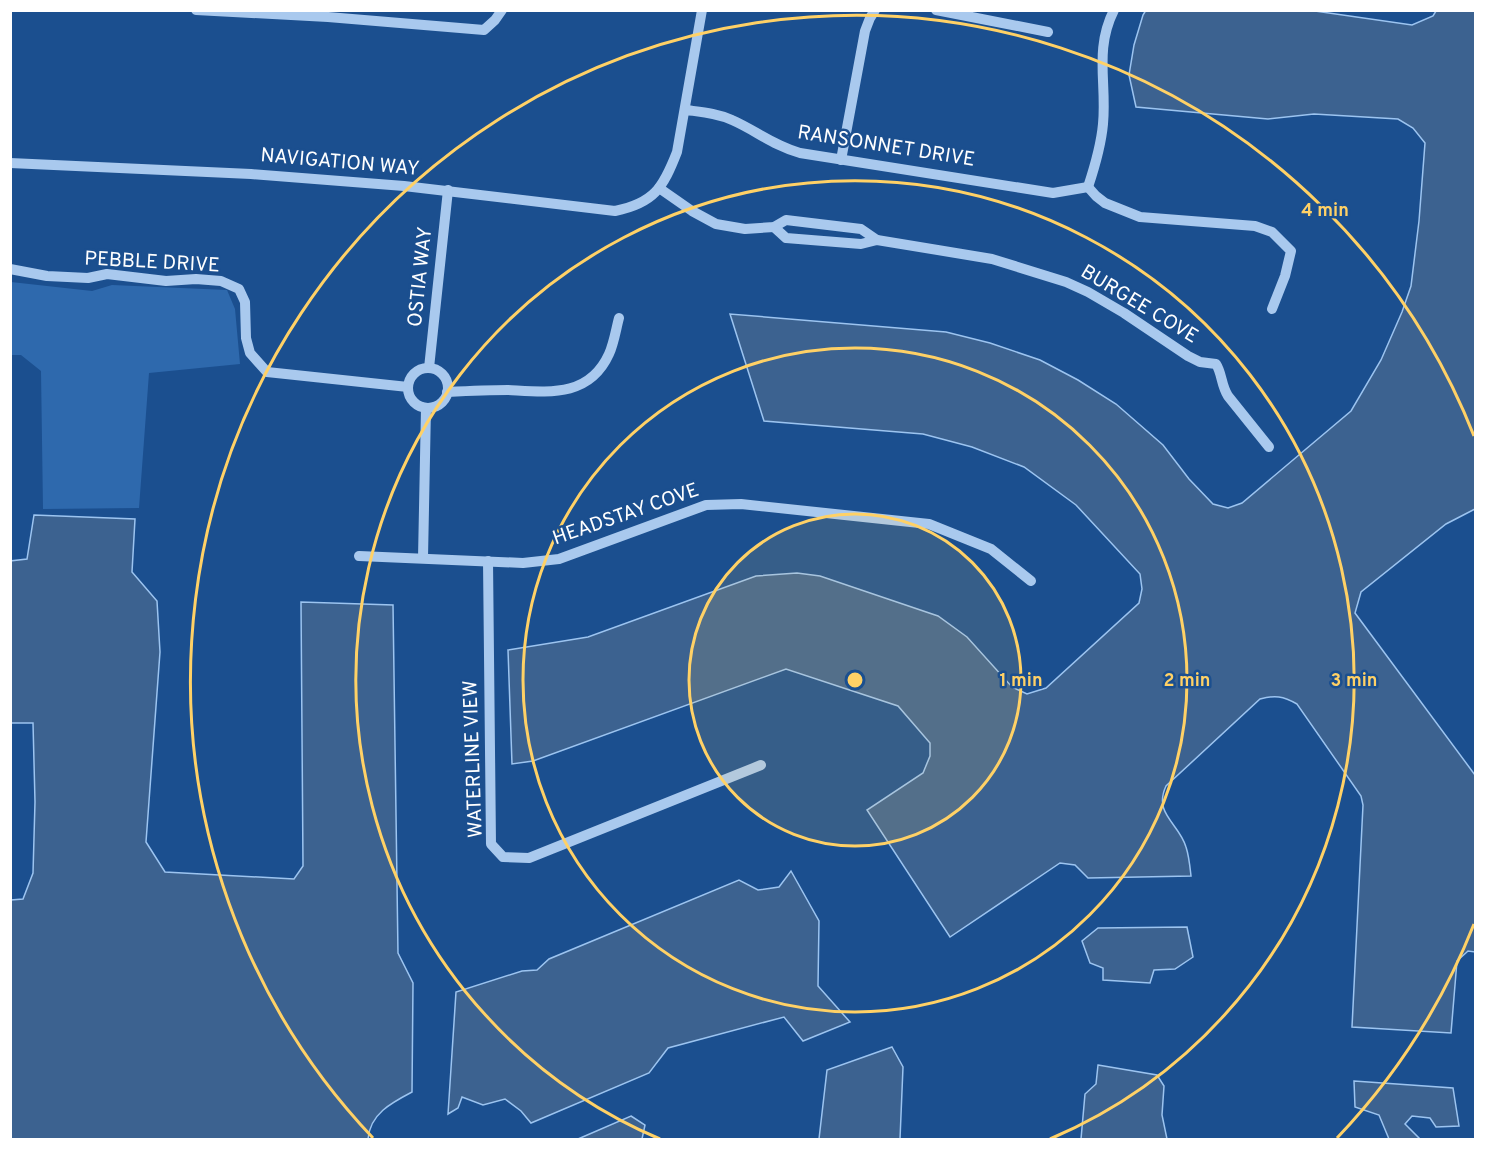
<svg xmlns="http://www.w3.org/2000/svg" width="1486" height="1150" font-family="Overpass,sans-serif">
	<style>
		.green { fill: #2e69ad }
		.water { fill: #3c6290; stroke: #9cc4f0; stroke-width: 1.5 }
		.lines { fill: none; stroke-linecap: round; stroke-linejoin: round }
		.minor { stroke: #a9c9ee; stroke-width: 10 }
		.ring { fill: none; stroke: #ffd166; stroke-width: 3 }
		.labels { text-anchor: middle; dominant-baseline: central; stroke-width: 5; stroke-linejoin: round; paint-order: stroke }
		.street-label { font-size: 20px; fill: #fff; stroke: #1b4f8f }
		.centre { fill: #ffd166; stroke: #1b4f8f; stroke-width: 3 }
		.ring-label { font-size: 18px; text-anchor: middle; font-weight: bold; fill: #ffd166; stroke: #1b4f8f; stroke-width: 5; stroke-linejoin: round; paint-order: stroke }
	</style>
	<rect width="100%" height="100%" fill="#1b4f8f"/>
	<!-- green -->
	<polygon class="green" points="11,282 92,291 112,285 227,290 235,309 240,364 149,373 139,508 43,509 41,371 21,355 11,355"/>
	<!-- water -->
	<g class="water">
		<path d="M1146,10H1308L1412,25L1433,16L1436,11H1475V509L1446,524L1361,592L1355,613L1475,775V952L1468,951L1457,961L1451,1033L1352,1027L1363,805L1361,796L1297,704C1283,696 1275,695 1260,699L1166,786C1153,814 1179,823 1186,847C1189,856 1190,867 1191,876L1088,878L1075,865L1060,863L950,937L867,810L923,773L930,756V743L898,706L786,669L533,761L512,764L508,650L588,637L756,576L797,573L820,576L938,616L967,637L1012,687L1027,694L1046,688L1139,603L1142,589L1140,574L1076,505L1024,467L972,447L923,434L764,421L730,314L946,332L990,343L1040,360L1078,380L1116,404L1163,445L1189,479L1213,504L1228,508L1242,503L1351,411L1381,360L1402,312L1411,286L1419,221L1425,143L1413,128L1398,119L1314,114L1268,119L1136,107L1129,75L1134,45L1143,15Z"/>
		<path d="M34,515L135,519L132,572L157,601L160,652L146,842L165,872L294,879L303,866L301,602L393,605L398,953L413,983L412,1092C391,1103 370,1114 368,1139H11V900L23,899L33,873L35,802L33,723H11L10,561L27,559Z"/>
		<polygon points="791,871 819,921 818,986 850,1022 803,1041 784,1017 668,1048 649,1073 531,1123 521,1111 505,1099 483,1105 462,1097 458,1108 448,1114 456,992 522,971 537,970 549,959 739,880 758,890 779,887"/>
		<polygon points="1187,927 1193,957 1175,969 1154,970 1150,983 1103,980 1103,968 1090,963 1082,941 1098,928"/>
		<polygon points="892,1047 903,1067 900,1139 819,1139 827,1070"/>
		<polygon points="1098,1065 1157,1075 1164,1086 1162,1115 1167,1139 1081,1139 1085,1094 1096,1084"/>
		<polygon points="1354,1081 1453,1088 1459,1126 1436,1127 1430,1118 1412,1116 1405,1124 1420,1139 1389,1139 1379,1115 1355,1107"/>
		<polygon points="631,1116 645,1125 642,1139 578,1139"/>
	</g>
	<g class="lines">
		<!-- minor -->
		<g class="minor">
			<polyline points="196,10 328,17 484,30 495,20 502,10"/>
			<polyline points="936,10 1048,32"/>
			<path d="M686,110C701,112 717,113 732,120C757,131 772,145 800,153L1053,193L1088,187"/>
			<polyline points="841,160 865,31 870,18 875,10"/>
			<path d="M10,163L251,174L404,186L615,211C654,203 663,188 677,152L702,10"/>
			<polyline points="1088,187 1096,196 1105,203 1140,217 1255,226 1272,232 1291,251 1285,276 1272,309"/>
			<path d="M1088,187C1095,166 1101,146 1103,124C1107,83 1094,50 1114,10"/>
			<polyline points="659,188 692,211 716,224 745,229 774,227 786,220 861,229 877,240"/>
			<path d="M774,227L786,238L861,244L877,240L992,259L1066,282L1088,292L1124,313L1188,356L1200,362L1216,364C1222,373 1221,385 1228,396L1269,447"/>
			<polyline points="10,269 47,276 88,278 107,274 166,281 196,279 221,281 239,289 245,302 246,338 250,353 267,372 408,387"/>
			<polyline points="429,368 448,190"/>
			<circle cx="428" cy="388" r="20"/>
			<path d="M447,392C467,391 488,390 508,390C548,392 589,398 609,354C614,343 616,329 619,318"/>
			<polyline points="359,556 523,563 559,559 706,505 741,504 929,524 991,549 1031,581"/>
			<polyline points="423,558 426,408"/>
			<polyline points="488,561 491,844 503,857 529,858 761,765"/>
		</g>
	</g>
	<!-- distance rings -->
	<circle cx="855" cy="680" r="166" fill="#ffd166" fill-opacity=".12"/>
	<g class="ring">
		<circle cx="855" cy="680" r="166"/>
		<circle cx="855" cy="680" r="332"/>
		<path d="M660 1139A499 499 0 1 1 1050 1139"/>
		<path d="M1474 924A665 665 0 0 1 1337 1138M373 1138A665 665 0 1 1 1474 436"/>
	</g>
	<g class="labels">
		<!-- street labels -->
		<g class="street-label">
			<text transform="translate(886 147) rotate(9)">RANSONNET DRIVE</text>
			<text transform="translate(340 163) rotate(5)">NAVIGATION WAY</text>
			<text transform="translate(152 263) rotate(3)">PEBBLE DRIVE</text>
			<text transform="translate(421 277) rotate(-84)">OSTIA WAY</text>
			<text transform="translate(1139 305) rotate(31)">BURGEE COVE</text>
			<text transform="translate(626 515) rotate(-19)">HEADSTAY COVE</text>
			<text transform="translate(474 759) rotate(-92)">WATERLINE VIEW</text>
		</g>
	</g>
	<circle cx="855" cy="680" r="9" class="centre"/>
	<g class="ring-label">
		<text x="1325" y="216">4 min</text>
		<text x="1021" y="686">1 min</text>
		<text x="1187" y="686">2 min</text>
		<text x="1354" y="686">3 min</text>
	</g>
	<!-- border -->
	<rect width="1486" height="1150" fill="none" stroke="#ffffff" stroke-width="24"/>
</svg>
